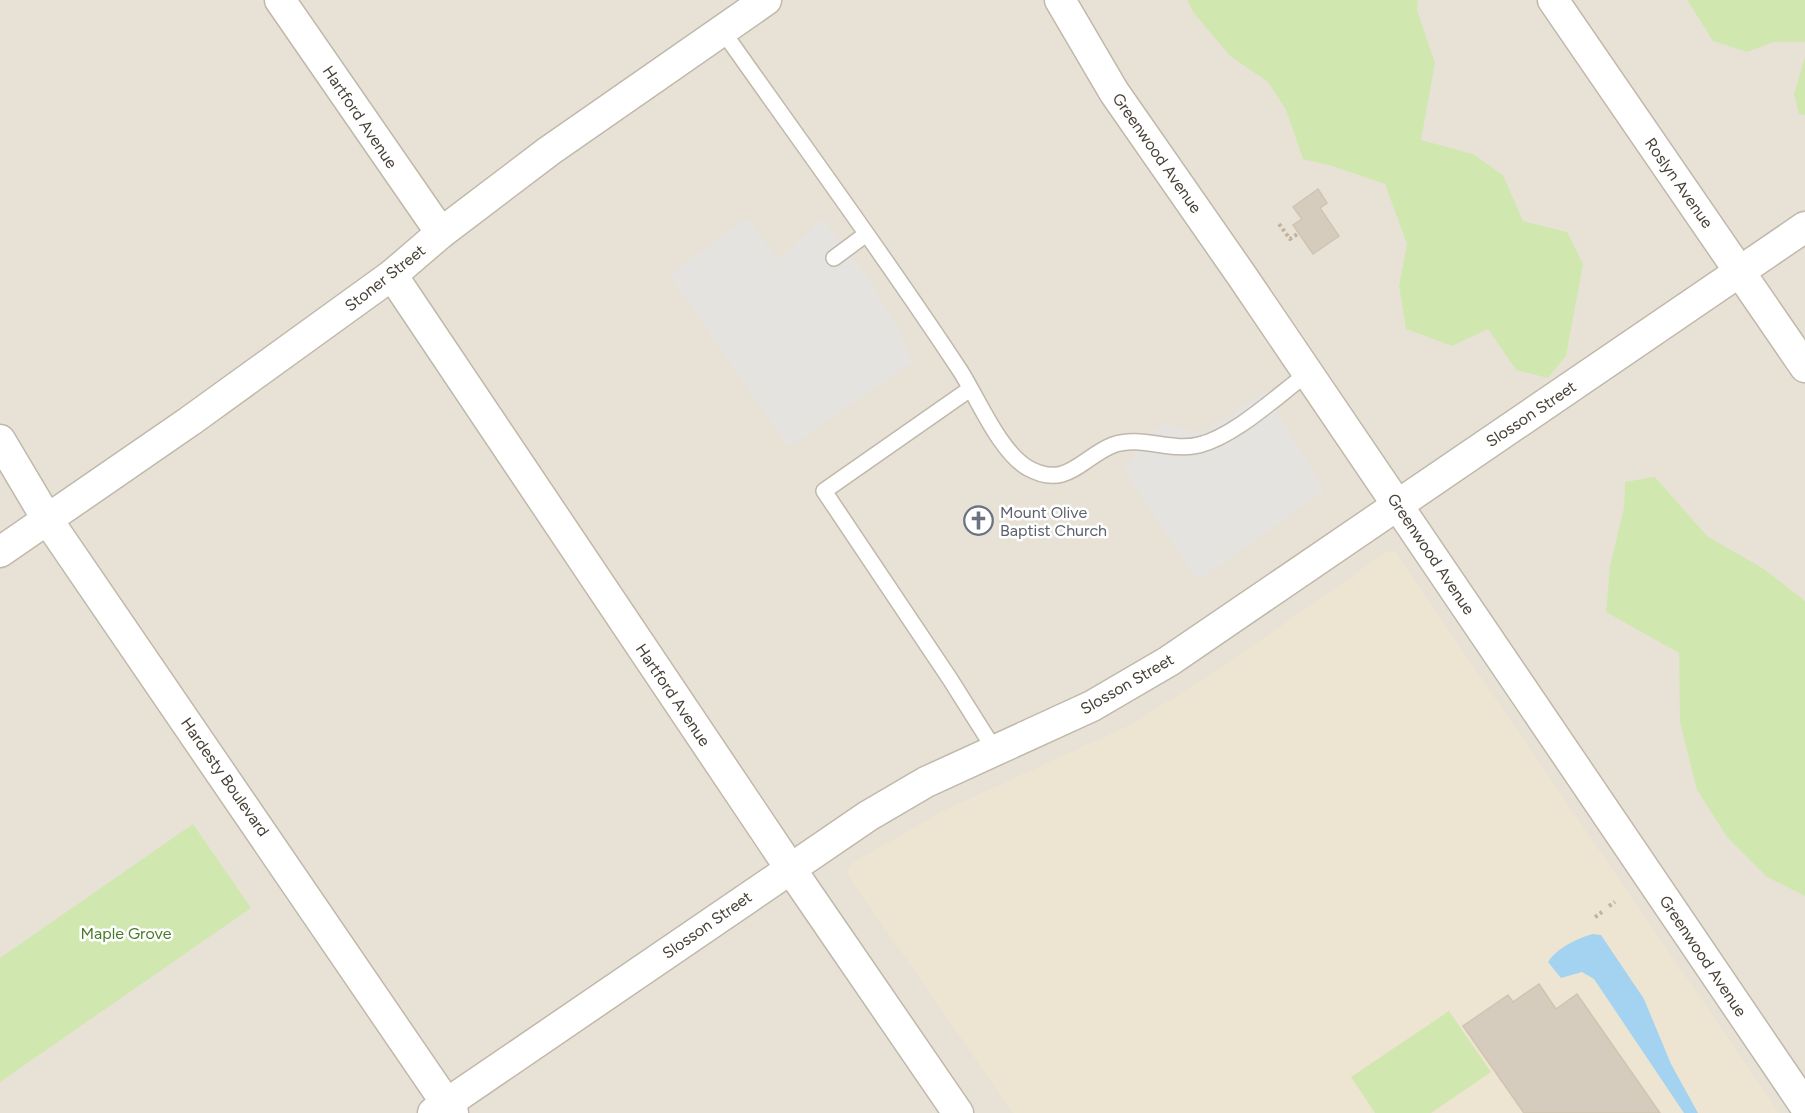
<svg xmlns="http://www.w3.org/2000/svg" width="1805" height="1113" font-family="Figtree,sans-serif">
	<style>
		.residential { fill: #e8e2d6 }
		.education { fill: #ede5d2 }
		.green { fill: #d0e8b0 }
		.parking { fill: #e5e3e0 }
		.water { fill: #a4d3f1 }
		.building { fill: #d6ccbd; stroke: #d1c3b0; stroke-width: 1.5 }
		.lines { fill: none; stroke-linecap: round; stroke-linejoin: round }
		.service-casing { stroke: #c0b8aa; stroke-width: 18 }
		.minor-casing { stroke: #c0b8aa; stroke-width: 33 }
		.path { stroke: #c1b39b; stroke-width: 4; stroke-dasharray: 3 3; stroke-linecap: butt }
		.service { stroke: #fff; stroke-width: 15 }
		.minor { stroke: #fff; stroke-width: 30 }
		.labels { text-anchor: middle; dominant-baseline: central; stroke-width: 5; stroke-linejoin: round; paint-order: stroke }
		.street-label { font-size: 16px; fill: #474036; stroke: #fff }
		.worship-label { font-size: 16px; fill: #5b616d; stroke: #fff; text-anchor: start }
		.park-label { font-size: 16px; fill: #497a29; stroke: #fff }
	</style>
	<rect width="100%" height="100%" fill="#f4f0e8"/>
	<!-- residential -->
	<rect class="residential" x="0" y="0" width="1805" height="1113"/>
	<!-- education -->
	<polygon class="education" points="1388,551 1395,552 1779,1113 1013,1113 848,875 847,870 851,864 943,811 1128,726 1208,677"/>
	<!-- green -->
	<g class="green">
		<polygon points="1187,0 1418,0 1417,10 1435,63 1421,140 1473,154 1503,175 1523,221 1567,232 1583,264 1566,356 1548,378 1516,370 1488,329 1452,346 1406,329 1399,286 1407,244 1385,184 1332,166 1303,159 1286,110 1268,82 1230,56 1193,12"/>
		<polygon points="1687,0 1805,0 1805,42 1774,42 1747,52 1713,41"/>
		<polygon points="1805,57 1805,115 1799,114 1794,94"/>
		<polygon points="1655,477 1707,536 1764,569 1805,601 1805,896 1767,877 1727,837 1697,790 1680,722 1679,653 1606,612 1610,566 1624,508 1625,482"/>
		<polygon points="193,824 251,908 0,1082 0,958"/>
		<polygon points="1449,1011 1491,1072 1431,1113 1375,1113 1351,1077"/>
	</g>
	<!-- parking -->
	<g class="parking">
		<polygon points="747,218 778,260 822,219 869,279 902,336 912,362 789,447 669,275"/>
		<polygon points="1265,392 1324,491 1198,580 1123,469 1135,457 1135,452 1129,449 1163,424 1200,433"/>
	</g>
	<!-- water -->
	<path class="water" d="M1593,934L1601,935L1644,999L1671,1064L1698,1113H1684L1594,979L1582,972L1561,978L1548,962C1557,948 1578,938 1593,934Z"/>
	<!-- building -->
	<g class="building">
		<polygon points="1318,189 1327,203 1320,208 1339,236 1313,254 1293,225 1302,219 1293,207"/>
		<polygon points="1539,984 1556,1009 1577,994 1660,1113 1524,1113 1463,1026 1508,995 1513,1002"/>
	</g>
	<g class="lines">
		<defs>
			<g id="service">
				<path d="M722,30C802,144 885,256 961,372C978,399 1000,452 1028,468C1067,490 1082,457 1113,445C1141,435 1170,452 1199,445C1235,436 1277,396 1308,373"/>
				<polyline points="834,258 865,235"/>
				<polyline points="970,389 824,491 950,679 996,752"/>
			</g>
			<g id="minor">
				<polyline points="280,0 441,233"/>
				<polyline points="1060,0 1114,92 1242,276 1805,1106"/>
				<polyline points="1553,0 1805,367"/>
				<polyline points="392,275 790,868 958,1113"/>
				<polyline points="0,440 47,519 453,1113"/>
				<polyline points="0,552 190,421 392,275 441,233 549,151 766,0"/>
				<polyline points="433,1113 868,816 926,782 1092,706 1169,661 1805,227"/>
			</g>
		</defs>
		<!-- service casing -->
		<use href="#service" class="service-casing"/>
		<!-- minor casing -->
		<use href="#minor" class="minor-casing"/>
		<!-- path -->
		<g class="path">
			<polyline points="1279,224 1290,239 1299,233"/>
			<polyline points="1609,906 1615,902"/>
			<polyline points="1595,917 1602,912"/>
		</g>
		<!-- service -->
		<use href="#service" class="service"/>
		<!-- minor -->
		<use href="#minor" class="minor"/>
	</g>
	<!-- icons -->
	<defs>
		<symbol id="church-ring" viewBox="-11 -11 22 22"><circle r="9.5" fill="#fff" stroke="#6b7280" stroke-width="1.5"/><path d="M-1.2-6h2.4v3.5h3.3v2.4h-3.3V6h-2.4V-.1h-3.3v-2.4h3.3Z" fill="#6b7280"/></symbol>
	</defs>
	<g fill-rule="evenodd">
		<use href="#church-ring" x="962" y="504" width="33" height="33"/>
	</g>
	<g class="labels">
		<!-- street labels -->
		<g class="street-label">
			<text transform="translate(360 117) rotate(56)">Hartford Avenue</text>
			<text transform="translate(1157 153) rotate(55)">Greenwood Avenue</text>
			<text transform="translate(1679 183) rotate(55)">Roslyn Avenue</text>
			<text transform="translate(385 278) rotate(-38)">Stoner Street</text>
			<text transform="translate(1531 414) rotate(-34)">Slosson Street</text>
			<text transform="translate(1431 554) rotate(56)">Greenwood Avenue</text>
			<text transform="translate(1127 684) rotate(-30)">Slosson Street</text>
			<text transform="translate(673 695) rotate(56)">Hartford Avenue</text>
			<text transform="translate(225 777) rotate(55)">Hardesty Boulevard</text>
			<text transform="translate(707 925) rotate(-35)">Slosson Street</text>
			<text transform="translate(1703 956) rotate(56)">Greenwood Avenue</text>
		</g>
		<!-- worship labels -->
		<g class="worship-label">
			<text x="1000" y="512">Mount Olive<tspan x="1000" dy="18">Baptist Church</tspan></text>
		</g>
		<!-- park labels -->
		<g class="park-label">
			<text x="126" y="933">Maple Grove</text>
		</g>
	</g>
</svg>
